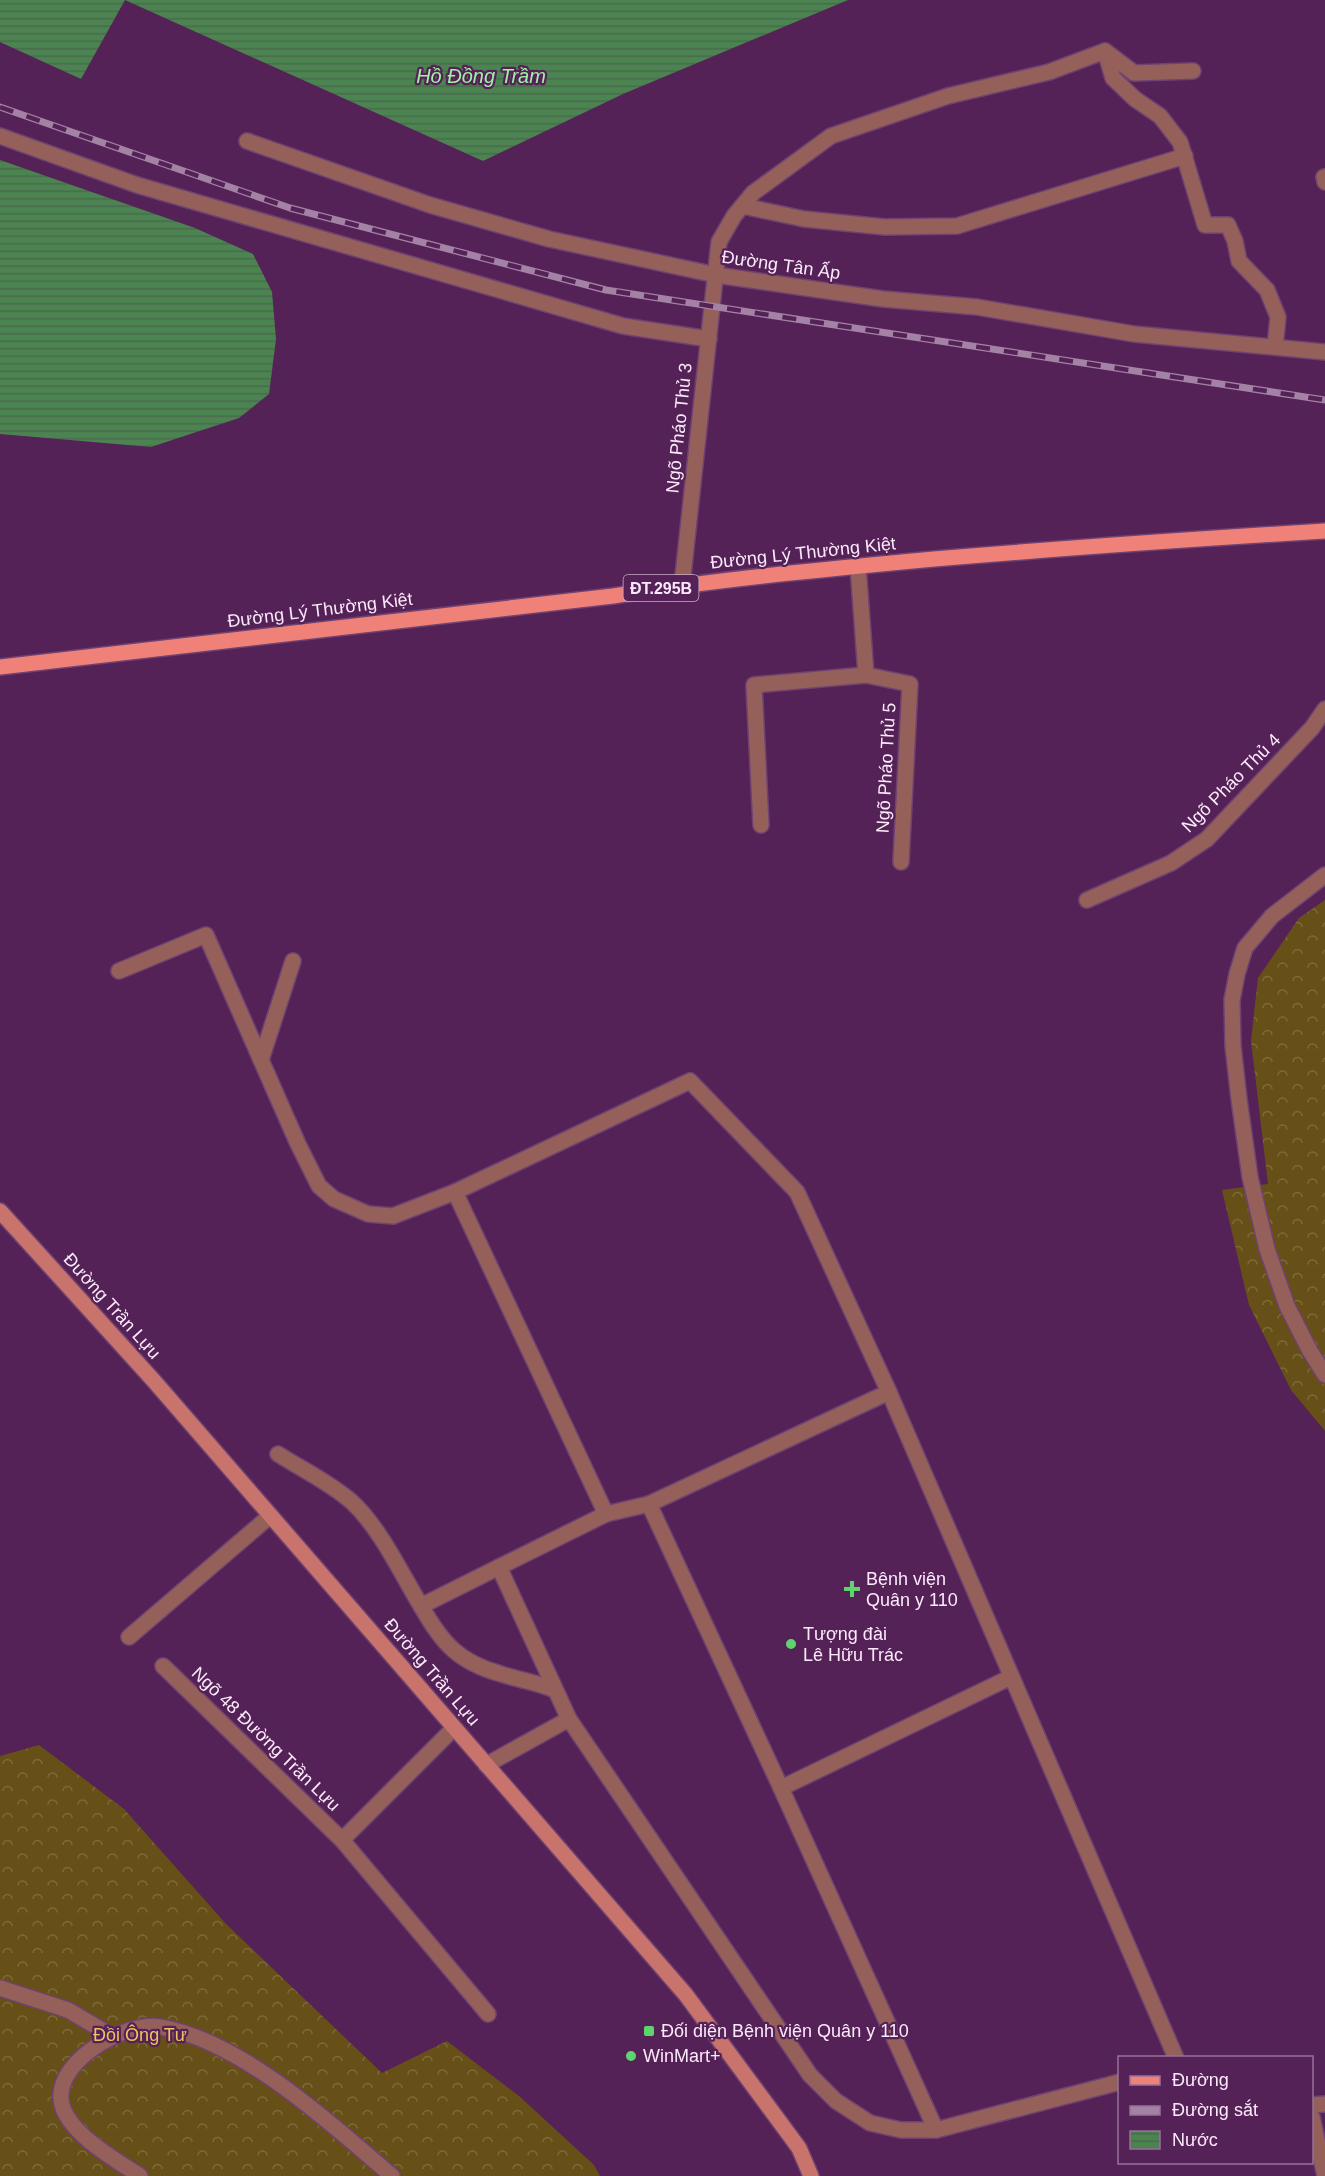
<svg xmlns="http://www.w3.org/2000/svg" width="1325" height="2176" font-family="Helvetica,sans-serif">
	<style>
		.forest { fill: url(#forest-crowns) }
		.water { fill: url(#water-rules) }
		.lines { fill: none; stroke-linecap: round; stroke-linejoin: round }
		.service-casing { stroke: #6f4271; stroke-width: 18 }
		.minor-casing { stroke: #6f4271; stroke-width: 18 }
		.secondary-casing { stroke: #6f4271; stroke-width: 18 }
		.primary-casing { stroke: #6f4271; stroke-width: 18 }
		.service { stroke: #96605a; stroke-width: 15 }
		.minor { stroke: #96605a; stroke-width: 15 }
		.secondary { stroke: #c8736b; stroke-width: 15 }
		.primary { stroke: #ef8178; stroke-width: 15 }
		.rail-casing { stroke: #a482a5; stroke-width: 7 }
		.rail { stroke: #542256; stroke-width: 4.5; stroke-dasharray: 14; stroke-linecap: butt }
		.poi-dot { fill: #5ed56c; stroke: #542256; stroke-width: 2 }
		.labels { text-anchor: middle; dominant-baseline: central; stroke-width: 4.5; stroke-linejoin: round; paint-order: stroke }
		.shield { fill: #542256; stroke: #caaeca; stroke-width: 1.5 }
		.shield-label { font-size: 16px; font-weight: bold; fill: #fceafc }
		.street-label { font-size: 18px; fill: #fceafc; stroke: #542256 }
		.poi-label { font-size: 18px; fill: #fceafc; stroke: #542256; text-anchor: start }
		.park-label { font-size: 18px; fill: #eec25c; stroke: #542256 }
		.water-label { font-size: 20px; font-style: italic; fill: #a0f1a5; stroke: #542256 }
	</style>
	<defs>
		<pattern id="forest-crowns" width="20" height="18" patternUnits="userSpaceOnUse" patternTransform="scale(1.5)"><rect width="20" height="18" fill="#675017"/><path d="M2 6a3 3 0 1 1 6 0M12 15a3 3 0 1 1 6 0" fill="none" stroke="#7e693a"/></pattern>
		<pattern id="water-rules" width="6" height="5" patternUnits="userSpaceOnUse" patternTransform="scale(1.5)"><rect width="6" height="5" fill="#4b8450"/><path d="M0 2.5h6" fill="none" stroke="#4b684e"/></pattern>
	</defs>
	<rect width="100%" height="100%" fill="#542256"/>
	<!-- forest -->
	<g class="forest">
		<polygon points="1325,900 1325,1431 1291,1390 1249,1305 1222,1190 1268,1184 1251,1041 1258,978 1299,918"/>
		<polygon points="39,1745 124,1809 226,1924 382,2073 447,2041 519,2096 594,2165 600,2176 0,2176 0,1756"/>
	</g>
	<!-- water -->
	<g class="water">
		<polygon points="0,0 848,0 623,94 483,161 125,0 81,79 0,42"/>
		<polygon points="0,160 195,228 253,254 272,292 276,339 269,394 239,418 151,447 0,434"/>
	</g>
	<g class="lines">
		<defs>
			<g id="service">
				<polyline points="119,971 206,935 298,1144 319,1186 334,1199 368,1214 393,1216 455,1192 690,1081 797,1192 889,1392 1176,2058"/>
				<polyline points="261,1060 293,961"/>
				<polyline points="455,1192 606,1514 649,1504 781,1788 936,2130"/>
				<path d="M278,1454C303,1470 329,1482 352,1502C380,1528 401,1573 421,1606L499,1567"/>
				<polyline points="649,1504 889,1392"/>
				<polyline points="606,1514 499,1567 569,1719 810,2075 836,2101 870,2123 901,2130 936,2130 1120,2082"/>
				<path d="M421,1606C442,1643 458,1662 501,1674C519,1680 537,1682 555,1690"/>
				<polyline points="486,1765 569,1719"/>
				<polyline points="781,1788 1011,1677"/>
				<polyline points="1312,2105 1325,2104"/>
				<polyline points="1312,2117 1325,2176"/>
			</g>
			<g id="minor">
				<polyline points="1193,71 1134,73 1105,51 1113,78 1135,99 1160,116 1180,142 1205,225 1228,225 1235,241 1239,261 1267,290 1278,317 1275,347"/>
				<polyline points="0,136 137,185 623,326 709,339"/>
				<polyline points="247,141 430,205 549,239 716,275 883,299 977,307 1134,334 1325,352"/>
				<polyline points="1324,177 1325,182"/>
				<polyline points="743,206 804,219 885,227 957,226 1185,156"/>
				<polyline points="858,566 866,675 910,684 901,862"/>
				<polyline points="682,585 719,242 734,216 753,193 831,136 948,96 1049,72 1105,51"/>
				<polyline points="761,825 754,685 866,675"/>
				<polyline points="1325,875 1272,916 1245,948 1237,974 1232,1000 1233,1046 1239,1099 1250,1177 1267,1249 1287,1306 1310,1351 1325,1375"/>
				<polyline points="1087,900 1171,863 1207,839 1312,728 1325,709"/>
				<polyline points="129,1637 270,1516"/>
				<polyline points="163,1666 342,1840 488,2014"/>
				<polyline points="342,1840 454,1728"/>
				<polyline points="0,1988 68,2010 112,2036"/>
				<path d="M140,2176C116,2160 73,2136 63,2108C47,2065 125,2020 161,2027C241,2041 332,2124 392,2176"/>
			</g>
			<polyline id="secondary" points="0,1211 154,1381 686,1995 799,2148 811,2176"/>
			<path id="primary" d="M0,667L613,596C720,579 827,569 934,559C1065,548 1195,539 1325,531"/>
		</defs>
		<!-- service casing -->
		<use href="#service" class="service-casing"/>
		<!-- minor casing -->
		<use href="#minor" class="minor-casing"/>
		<!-- secondary casing -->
		<use href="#secondary" class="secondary-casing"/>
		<!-- primary casing -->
		<use href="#primary" class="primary-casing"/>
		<!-- service -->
		<use href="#service" class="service"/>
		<!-- minor -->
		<use href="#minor" class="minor"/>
		<!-- secondary -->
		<use href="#secondary" class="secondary"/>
		<!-- primary -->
		<use href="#primary" class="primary"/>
		<defs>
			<polyline id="rail" points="0,107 290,208 606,290 1325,400"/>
		</defs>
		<!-- rail casing -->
		<use href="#rail" class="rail-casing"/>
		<!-- rail -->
		<use href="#rail" class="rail"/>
	</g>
	<!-- markers -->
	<g class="poi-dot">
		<path d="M849 1580h6v6h6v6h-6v6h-6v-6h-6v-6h6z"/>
		<circle cx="791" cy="1644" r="6"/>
		<rect x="643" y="2025" width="12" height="12" rx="3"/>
		<circle cx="631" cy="2056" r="6"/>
	</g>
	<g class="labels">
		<!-- shield labels -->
		<rect class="shield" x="623.5" y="575" width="75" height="26" rx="4.5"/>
		<g class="shield-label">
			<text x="661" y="588">ĐT.295B</text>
		</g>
		<!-- street labels -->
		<g class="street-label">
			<text transform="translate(781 265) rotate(8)">Đường Tân Ấp</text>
			<text transform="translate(679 428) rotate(-84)">Ngõ Pháo Thủ 3</text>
			<text transform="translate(803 553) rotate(-6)">Đường Lý Thường Kiệt</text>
			<text transform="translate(320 610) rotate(-7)">Đường Lý Thường Kiệt</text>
			<text transform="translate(886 768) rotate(-87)">Ngõ Pháo Thủ 5</text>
			<text transform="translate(1231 783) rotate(-45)">Ngõ Pháo Thủ 4</text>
			<text transform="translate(112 1306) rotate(48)">Đường Trần Lựu</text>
			<text transform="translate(432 1672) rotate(49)">Đường Trần Lựu</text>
			<text transform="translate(266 1739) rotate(44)">Ngõ 48 Đường Trần Lựu</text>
		</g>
		<!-- poi labels -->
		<g class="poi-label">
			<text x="866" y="1579">Bệnh viện<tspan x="866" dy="21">Quân y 110</tspan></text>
			<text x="803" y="1634">Tượng đài<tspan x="803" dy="21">Lê Hữu Trác</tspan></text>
			<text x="661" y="2031">Đối diện Bệnh viện Quân y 110</text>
			<text x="643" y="2056">WinMart+</text>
		</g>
		<!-- park labels -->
		<g class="park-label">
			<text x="140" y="2035">Đồi Ông Tư</text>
		</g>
		<!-- water labels -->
		<g class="water-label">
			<text x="481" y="76">Hồ Đồng Trầm</text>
		</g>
	</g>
	<!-- legend -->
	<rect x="1118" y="2056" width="195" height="108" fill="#542256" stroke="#977298" stroke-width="1.5"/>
	<rect x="1130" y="2076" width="30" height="9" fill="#ef8178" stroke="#977298" stroke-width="1.5"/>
	<text x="1172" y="2086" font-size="18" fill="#fceafc">Đường</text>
	<rect x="1130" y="2106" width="30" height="9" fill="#a482a5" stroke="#977298" stroke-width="1.5"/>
	<text x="1172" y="2116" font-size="18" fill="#fceafc">Đường sắt</text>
	<rect x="1130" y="2131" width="30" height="18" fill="url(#water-rules)" stroke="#977298" stroke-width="1.5"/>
	<text x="1172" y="2146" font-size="18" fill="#fceafc">Nước</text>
</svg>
